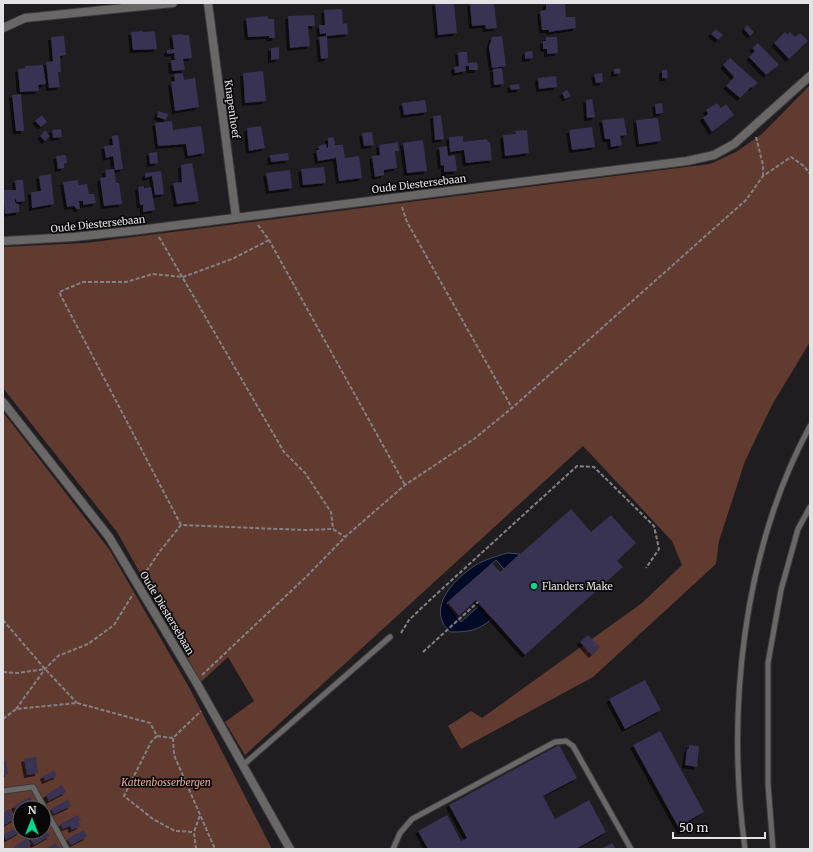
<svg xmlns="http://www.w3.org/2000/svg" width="813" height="852" font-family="Merriweather,serif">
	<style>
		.green { fill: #613a30; fill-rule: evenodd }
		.water { fill: #010b26; stroke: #454c5f }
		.building { fill: #393053; filter: url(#shadow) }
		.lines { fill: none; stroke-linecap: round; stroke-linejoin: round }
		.lane-casing { stroke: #3c393c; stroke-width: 7 }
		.street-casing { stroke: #3c393c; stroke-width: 10 }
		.path { stroke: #848184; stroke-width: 2; stroke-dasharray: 4 2; stroke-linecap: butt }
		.lane { stroke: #6a6767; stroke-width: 5 }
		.street { stroke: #6a6767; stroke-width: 8 }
		.poi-dot { fill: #05d98b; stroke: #090809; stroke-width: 1.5 }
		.labels { text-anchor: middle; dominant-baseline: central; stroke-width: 3.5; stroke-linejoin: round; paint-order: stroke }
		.street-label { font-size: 10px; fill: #e5e2e5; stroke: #090809 }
		.poi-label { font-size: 10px; fill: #e5e2e5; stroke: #090809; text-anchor: start }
		.park-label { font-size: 10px; font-style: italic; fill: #f2a997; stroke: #090809 }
	</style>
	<defs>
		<filter id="shadow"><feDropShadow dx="-3" dy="3" stdDeviation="0" flood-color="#0009"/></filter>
	</defs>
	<rect width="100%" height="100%" fill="#201d20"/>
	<!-- green -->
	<g class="green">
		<polygon points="810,85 810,342 772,405 745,461 719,541 716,564 593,677 461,749 448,726 471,711 482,718 642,603 682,565 672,541 583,446 245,755 225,722 254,701 228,657 201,682 117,532 3,388 3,247 85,243 710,164 736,152 762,134"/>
		<path d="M3,412L109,549L190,689L272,849H3ZM20,808H44V832H20Z"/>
	</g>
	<!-- water -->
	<path class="water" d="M507,553L520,554L504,569L496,560L447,603L461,622L480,605L492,619C477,631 469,632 450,632C448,629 444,626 443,623C433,602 454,581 470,569C480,561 494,557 507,553Z"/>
	<!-- building -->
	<g class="building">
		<polygon points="435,3 454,3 457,33 438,35"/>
		<polygon points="470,3 494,3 497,28 486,29 485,25 472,26"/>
		<polygon points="546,3 565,3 566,17 575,17 576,28 549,32 549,30 542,30 540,11 546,10"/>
		<polygon points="342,9 343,24 347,23 348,34 326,36 326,33 320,34 319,25 325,25 324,10"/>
		<polygon points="314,15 315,26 308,26 310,46 290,48 288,16"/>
		<polygon points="268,16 268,19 274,19 275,38 269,38 269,36 248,37 246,18"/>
		<polygon points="747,25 754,32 750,36 744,29"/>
		<polygon points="716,29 723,35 718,40 711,34"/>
		<polygon points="142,31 143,32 155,31 157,49 133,50 131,32"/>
		<polygon points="785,32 787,35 790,32 795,37 800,33 808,41 789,59 774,43"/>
		<polygon points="183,34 183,35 189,35 192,58 183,59 185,70 172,71 171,60 175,60 174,53 167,54 167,50 174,49 172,35"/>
		<polygon points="64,36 66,55 60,56 61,72 58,72 60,87 49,88 46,62 53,61 51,37"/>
		<polygon points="327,36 328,58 321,59 319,37"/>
		<polygon points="502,36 506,66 492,68 489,47 492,37"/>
		<polygon points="546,37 557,37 558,53 547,54 547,49 543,49 543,41 546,41"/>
		<polygon points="758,43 779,65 766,75 749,57 755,51 752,48"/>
		<polygon points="279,47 279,59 271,60 271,48"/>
		<polygon points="532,51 533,58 525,59 525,52"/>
		<polygon points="458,52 467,52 468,63 477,62 478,70 469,70 469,66 465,66 466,71 455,73 454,67 459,66"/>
		<polygon points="730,58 758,83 752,88 751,87 740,98 726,86 734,77 723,65"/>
		<polygon points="43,65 46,84 38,85 39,91 20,92 18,69 25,68 25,66"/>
		<polygon points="502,68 504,84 494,85 493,69"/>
		<polygon points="620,68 621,73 614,74 614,69"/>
		<polygon points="662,70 667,70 668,78 662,78"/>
		<polygon points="263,71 266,101 245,103 243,73"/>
		<polygon points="183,73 184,80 195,78 199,107 175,111 171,82 175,81 174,74"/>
		<polygon points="602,73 603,82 596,83 594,74"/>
		<polygon points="556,76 557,87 539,89 538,78"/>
		<polygon points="519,84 520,89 511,90 510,85"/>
		<polygon points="567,90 571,96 565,99 562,93"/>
		<polygon points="21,94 24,131 16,131 12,95"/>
		<polygon points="592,99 595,117 587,118 586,100"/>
		<polygon points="425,100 427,112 404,115 402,103"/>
		<polygon points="662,103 663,113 656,114 655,104"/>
		<polygon points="717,103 721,108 726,104 734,115 712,132 703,118 708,114 706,110"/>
		<polygon points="158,111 168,114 166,120 157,117"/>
		<polygon points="42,115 47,122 41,127 35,121"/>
		<polygon points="441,115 444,139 435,140 433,116"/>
		<polygon points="624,118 627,135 620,136 622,145 611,147 610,139 605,139 602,120"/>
		<polygon points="658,118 661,141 639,144 636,120"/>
		<polygon points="172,121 173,130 201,126 205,153 188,156 186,144 158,146 155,123"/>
		<polygon points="261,126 265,148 249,151 247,128"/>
		<polygon points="592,127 595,147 572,150 569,130"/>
		<polygon points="61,129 62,137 53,138 52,130"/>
		<polygon points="45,130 50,136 45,141 40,136"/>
		<polygon points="527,130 529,153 505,156 503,135 516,134 515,131"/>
		<polygon points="372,132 374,145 364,146 362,133"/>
		<polygon points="118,135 123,169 115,170 113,156 106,158 104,146 113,145 112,136"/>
		<polygon points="463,136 463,142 487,139 488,142 490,142 492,160 466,163 464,150 450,152 449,137"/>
		<polygon points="334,137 335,145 343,145 345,158 359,156 362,178 339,181 336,158 318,161 316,150 319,150 318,146 326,144 327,148 328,148 328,138"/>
		<polygon points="423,140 427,171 407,173 403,143"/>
		<polygon points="398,142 399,151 395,151 397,168 384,170 384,175 375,177 372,156 380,155 379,145"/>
		<polygon points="447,146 448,156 455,155 457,171 444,172 444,165 441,166 439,147"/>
		<polygon points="157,152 158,163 150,164 149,153"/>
		<polygon points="288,153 289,160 271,162 270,155"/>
		<polygon points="66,155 67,163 64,164 64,168 58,169 56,156"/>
		<polygon points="192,163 199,201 177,204 173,183 182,182 181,165"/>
		<polygon points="324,167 326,183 303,185 301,169"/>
		<polygon points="114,169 116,183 119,183 122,204 104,206 100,178 106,177 105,170"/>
		<polygon points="290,170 292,188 269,191 266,173"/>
		<polygon points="161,171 164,194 155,195 152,176 145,178 145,173"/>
		<polygon points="51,174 54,204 32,208 31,192 41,191 39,176"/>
		<polygon points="15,180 23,180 25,201 17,202 15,198 15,202 19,205 19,212 5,214 3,190 16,190"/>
		<polygon points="78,180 79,185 87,184 89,194 94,194 96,203 83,205 83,201 79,201 80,209 77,209 74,206 67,207 63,182"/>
		<polygon points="144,186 144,188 151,187 155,210 143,212 143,205 140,205 138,187"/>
		<polygon points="571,509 591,532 611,515 636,543 617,561 623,567 525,655 476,600 459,616 448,603 492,563 500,572"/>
		<polygon points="588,635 596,643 588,651 580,642"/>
		<polygon points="597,644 600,647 592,655 588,651"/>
		<polygon points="645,680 661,710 625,729 609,699"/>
		<polygon points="660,731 704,812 688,821 690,826 681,832 633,745"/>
		<polygon points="559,745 577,778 543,796 555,819 589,800 606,832 576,849 428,849 418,831 447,815 461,841 467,838 449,805"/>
		<polygon points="689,745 699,746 697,767 685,765 687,749 689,749"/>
		<polygon points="36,757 38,773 27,775 24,759"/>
		<polygon points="6,761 8,774 3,775 3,762"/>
		<polygon points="54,771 57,776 45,781 43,776"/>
		<polygon points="62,785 66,792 49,801 46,795"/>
		<polygon points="30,797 33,804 25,808 20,808 20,811 17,812 14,806"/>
		<polygon points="68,800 71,806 54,814 51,809"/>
		<polygon points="9,809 12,814 9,817 13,815 15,819 3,826 3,813"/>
		<polygon points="78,815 81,820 78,821 80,826 72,830 70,826 63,829 60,824"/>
		<polygon points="19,826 20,832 6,840 3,835"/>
		<polygon points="46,830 50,836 34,845 30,838"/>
		<polygon points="84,830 87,837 71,845 67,839"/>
		<polygon points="27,838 31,844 24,849 16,849 14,847"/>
		<polygon points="56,843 59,849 46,849"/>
		<polygon points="612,843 616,849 601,849"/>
	</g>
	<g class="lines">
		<defs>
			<g id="lane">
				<polyline points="242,766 390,637"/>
				<polyline points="3,791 33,787 67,849"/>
				<polyline points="393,849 400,833 412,819 555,742 566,741 573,746 631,849"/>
				<path d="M745,849C726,710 743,550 810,426"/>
				<polyline points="773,849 768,784 768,663 781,590 798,529 810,507"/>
			</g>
			<g id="street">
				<polyline points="208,3 236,217"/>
				<polyline points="3,28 25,18 173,3"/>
				<polyline points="3,241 74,237 139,230 687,161 714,155 734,144 810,76"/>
				<polyline points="3,402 109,537 196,682 290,849"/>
			</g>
		</defs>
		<!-- lane casing -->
		<use href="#lane" class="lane-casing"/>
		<!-- street casing -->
		<use href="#street" class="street-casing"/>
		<!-- path -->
		<g class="path">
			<polyline points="756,137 763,165 763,176"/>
			<polyline points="402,207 407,222 512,408"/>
			<polyline points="258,225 269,240 405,485"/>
			<polyline points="159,237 284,452 305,473 331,512 333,529"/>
			<polyline points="181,525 59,292 83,282 126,282 153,274 183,277 232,259 269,240"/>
			<polyline points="143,576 160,551 181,525 305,530 333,529 345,537"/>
			<polyline points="3,620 45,669 77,703"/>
			<polyline points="401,633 409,620 431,599 577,466 594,467 654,526 659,549 646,568"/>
			<polyline points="423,652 478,602"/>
			<polyline points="3,672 18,673 45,669"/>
			<polyline points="202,675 306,577 345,537 405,485 474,439 512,408 746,200 763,176 791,157 804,166 810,174"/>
			<polyline points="16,709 45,669 58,656 88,644 114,625 133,594"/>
			<polyline points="3,719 16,709 77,703 150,723 157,736"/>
			<polyline points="157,736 151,742 124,796 153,819 175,831 194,832"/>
			<polyline points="157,736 173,738 201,711"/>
			<polyline points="173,738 174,755 215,849"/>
			<polyline points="196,849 194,832 200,815"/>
		</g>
		<!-- lane -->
		<use href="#lane" class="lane"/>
		<!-- street -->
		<use href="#street" class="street"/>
	</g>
	<!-- markers -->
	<circle class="poi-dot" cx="534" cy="586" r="4"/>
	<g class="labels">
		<!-- street labels -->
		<g class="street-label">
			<text transform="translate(232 109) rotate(82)">Knapenhoef</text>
			<text transform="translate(419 184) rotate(-7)">Oude Diestersebaan</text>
			<text transform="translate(98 224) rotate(-6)">Oude Diestersebaan</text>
			<text transform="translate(167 613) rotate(59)">Oude Diestersebaan</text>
		</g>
		<!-- poi labels -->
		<g class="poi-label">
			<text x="542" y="586">Flanders Make</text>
		</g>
		<!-- park labels -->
		<g class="park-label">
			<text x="166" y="782">Kattenbosserbergen</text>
		</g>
	</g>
	<!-- border -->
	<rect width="813" height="852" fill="none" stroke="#e5e2e5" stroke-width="8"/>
	<!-- north arrow -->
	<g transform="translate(32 820)"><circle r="19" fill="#090809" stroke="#615f61"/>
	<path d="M0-3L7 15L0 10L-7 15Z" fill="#05d98b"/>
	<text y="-6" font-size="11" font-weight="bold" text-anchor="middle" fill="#e5e2e5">N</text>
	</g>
	<!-- scale -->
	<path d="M673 832v6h92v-6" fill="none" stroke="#e5e2e5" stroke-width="2"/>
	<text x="679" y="832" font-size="12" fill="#e5e2e5" stroke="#090809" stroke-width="3" paint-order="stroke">50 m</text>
</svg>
